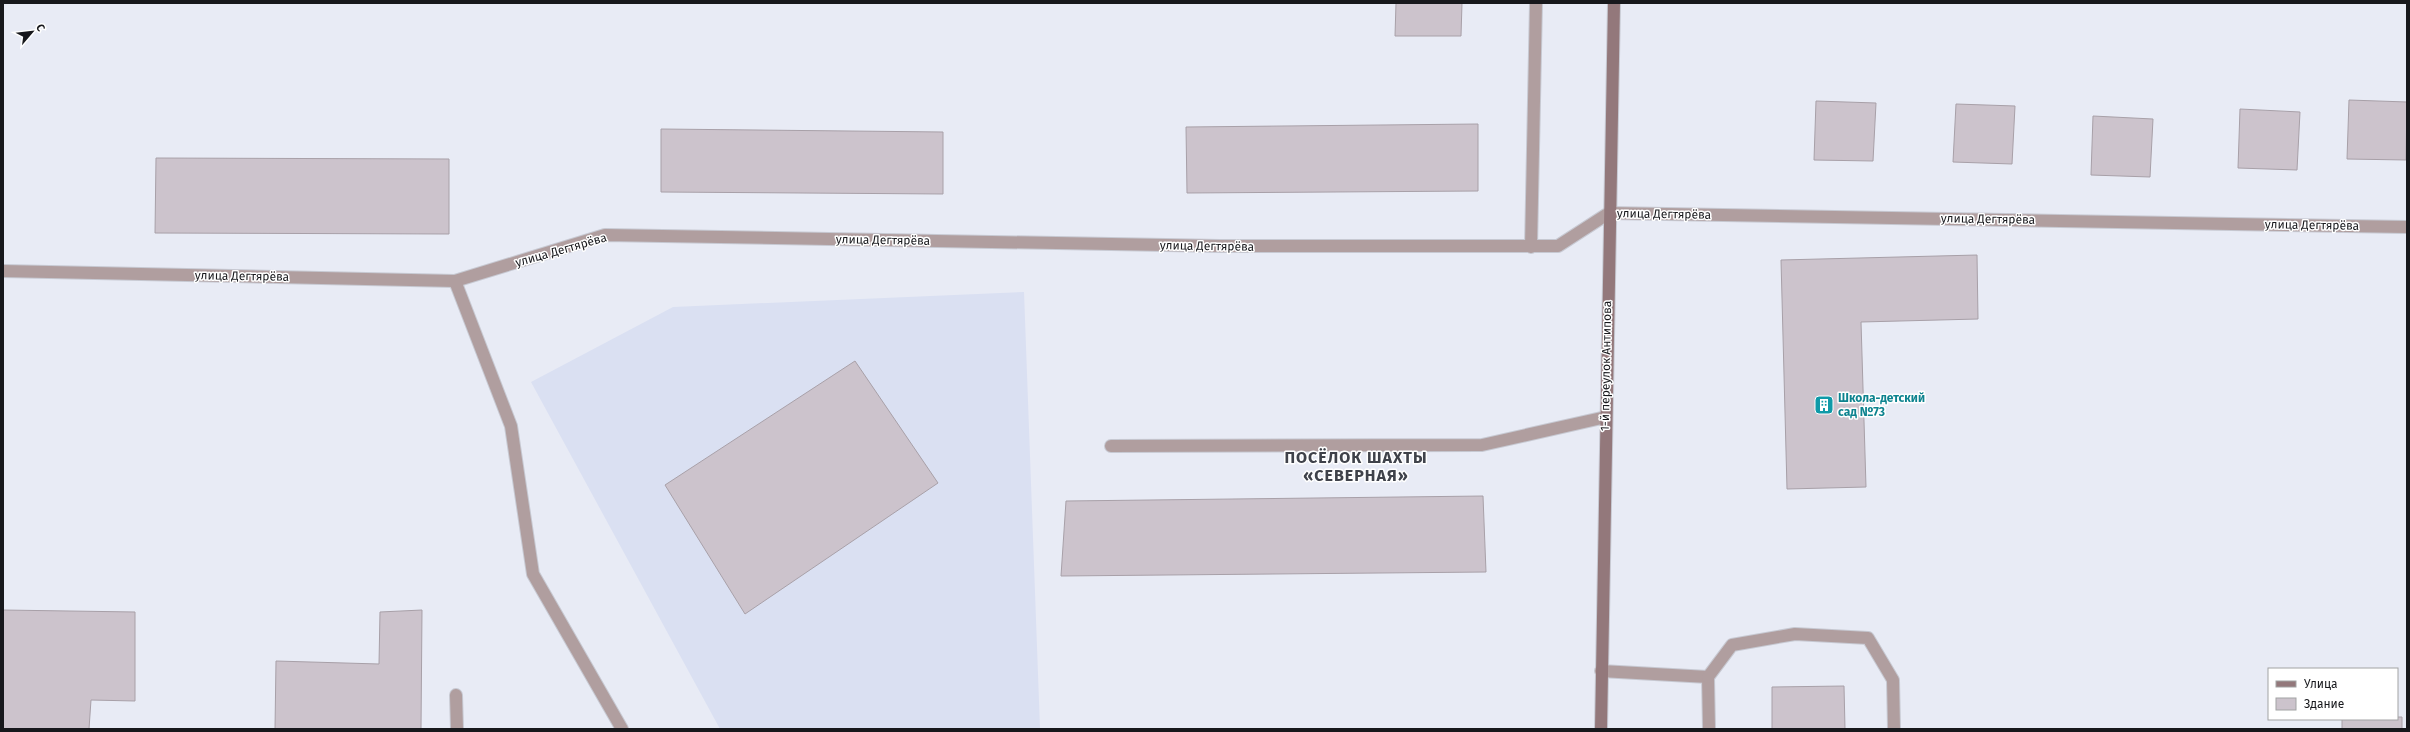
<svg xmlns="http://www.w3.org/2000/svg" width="2410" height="732" font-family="'Fira Sans',sans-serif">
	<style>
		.built { fill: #dae0f2 }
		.building { fill: #ccc3cc; stroke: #a8a0a8 }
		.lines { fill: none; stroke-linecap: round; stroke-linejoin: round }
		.service-casing { stroke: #c7c9d2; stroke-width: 14 }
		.minor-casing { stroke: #c7c9d2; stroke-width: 14 }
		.secondary-casing { stroke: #c7c9d2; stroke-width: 14 }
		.service { stroke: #b09e9f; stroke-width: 12 }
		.minor { stroke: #b09e9f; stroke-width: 12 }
		.secondary { stroke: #93787b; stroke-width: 12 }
		.labels { text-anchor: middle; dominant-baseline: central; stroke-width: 3; stroke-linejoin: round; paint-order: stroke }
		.street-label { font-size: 12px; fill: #17181c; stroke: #fff }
		.culture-label { font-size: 12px; font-weight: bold; fill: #0d838f; stroke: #fff; text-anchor: start }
		.district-label { font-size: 16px; font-weight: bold; letter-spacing: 1px; fill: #3f424a; stroke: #fff }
	</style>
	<rect width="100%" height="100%" fill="#e8ebf5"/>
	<!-- built -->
	<polygon class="built" points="1024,292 1040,729 720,729 531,382 673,307"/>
	<!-- building -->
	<g class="building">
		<polygon points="1396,3 1462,3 1461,36 1395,36"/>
		<polygon points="2349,100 2407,102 2406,160 2347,159"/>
		<polygon points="1816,101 1876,103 1873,161 1814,160"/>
		<polygon points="1956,104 2015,106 2012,164 1953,162"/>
		<polygon points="2240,109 2300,112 2297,170 2238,168"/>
		<polygon points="2093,116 2153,119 2150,177 2091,175"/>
		<polygon points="1478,124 1478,191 1187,193 1186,127"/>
		<polygon points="661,129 943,132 943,194 661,192"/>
		<polygon points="156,158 449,159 449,234 155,233"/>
		<polygon points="1977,255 1978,319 1861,322 1866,487 1787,489 1781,260"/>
		<polygon points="855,361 938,483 745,614 665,485"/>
		<polygon points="1483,496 1486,572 1061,576 1066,501"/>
		<polygon points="3,610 135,612 135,701 91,700 89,729 3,729"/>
		<polygon points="422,610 421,729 275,729 276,661 379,664 380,612"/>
		<polygon points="1844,686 1845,729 1772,729 1772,687"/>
		<polygon points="2397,717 2402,717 2402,729 2342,729 2342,719 2397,719"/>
	</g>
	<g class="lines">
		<defs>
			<g id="service">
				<polyline points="1531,247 1536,3"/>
				<polyline points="3,271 455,281 605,235 1220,246 1558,246 1609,213"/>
				<polyline points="455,281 511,426 533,574 622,729"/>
				<polyline points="1111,446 1482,445 1606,417"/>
				<polyline points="1601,671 1708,677 1709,729"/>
				<polyline points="1708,677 1732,645 1795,634 1868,638 1893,680 1894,729"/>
				<polyline points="456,695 457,729"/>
			</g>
			<polyline id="minor" points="1609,213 2407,227"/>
			<polyline id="secondary" points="1601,729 1614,3"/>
		</defs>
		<!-- service casing -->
		<use href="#service" class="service-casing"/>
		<!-- minor casing -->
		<use href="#minor" class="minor-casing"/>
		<!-- secondary casing -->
		<use href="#secondary" class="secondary-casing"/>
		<!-- service -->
		<use href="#service" class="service"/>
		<!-- minor -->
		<use href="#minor" class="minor"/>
		<!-- secondary -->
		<use href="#secondary" class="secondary"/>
	</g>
	<!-- icons -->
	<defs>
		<symbol id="building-square" viewBox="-11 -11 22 22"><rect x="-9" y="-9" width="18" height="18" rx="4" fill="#0f9aa8" stroke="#fff"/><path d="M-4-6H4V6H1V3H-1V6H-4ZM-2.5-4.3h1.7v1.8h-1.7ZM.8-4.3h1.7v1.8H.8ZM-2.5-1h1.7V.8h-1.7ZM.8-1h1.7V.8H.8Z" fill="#fff"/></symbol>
	</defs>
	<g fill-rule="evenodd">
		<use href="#building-square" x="1813" y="394" width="22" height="22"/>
	</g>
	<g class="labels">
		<!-- street labels -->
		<g class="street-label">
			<text transform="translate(1664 214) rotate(1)">улица Дегтярёва</text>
			<text transform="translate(1988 219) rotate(1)">улица Дегтярёва</text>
			<text transform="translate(2312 225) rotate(1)">улица Дегтярёва</text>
			<text transform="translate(883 240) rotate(1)">улица Дегтярёва</text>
			<text transform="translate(1207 246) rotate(1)">улица Дегтярёва</text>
			<text transform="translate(561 250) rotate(-16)">улица Дегтярёва</text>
			<text transform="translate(242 276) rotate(1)">улица Дегтярёва</text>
			<text transform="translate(1606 366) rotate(-89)">1-й переулок Антипова</text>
		</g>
		<!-- culture labels -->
		<g class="culture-label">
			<text x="1838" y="398">Школа-детский<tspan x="1838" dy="14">сад №73</tspan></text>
		</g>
		<!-- district labels -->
		<g class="district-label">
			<text x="1356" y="457">ПОСЁЛОК ШАХТЫ<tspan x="1356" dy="18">«СЕВЕРНАЯ»</tspan></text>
		</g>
	</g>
	<!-- border -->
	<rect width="2410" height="732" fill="none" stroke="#17181c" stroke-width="8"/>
	<!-- legend -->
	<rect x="2268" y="668" width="130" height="52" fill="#ffffff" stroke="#a2a3a4"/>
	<rect x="2276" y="681" width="20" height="6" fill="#93787b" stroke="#a2a3a4"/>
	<text x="2304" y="688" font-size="12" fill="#17181c">Улица</text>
	<rect x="2276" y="698" width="20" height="12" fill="#ccc3cc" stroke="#a2a3a4"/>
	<text x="2304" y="708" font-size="12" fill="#17181c">Здание</text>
	<!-- north arrow -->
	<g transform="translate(32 32) rotate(62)" stroke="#ffffff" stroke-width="3" paint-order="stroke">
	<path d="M0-3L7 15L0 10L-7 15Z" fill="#17181c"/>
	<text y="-6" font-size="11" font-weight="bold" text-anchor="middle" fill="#17181c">С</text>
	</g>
</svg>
